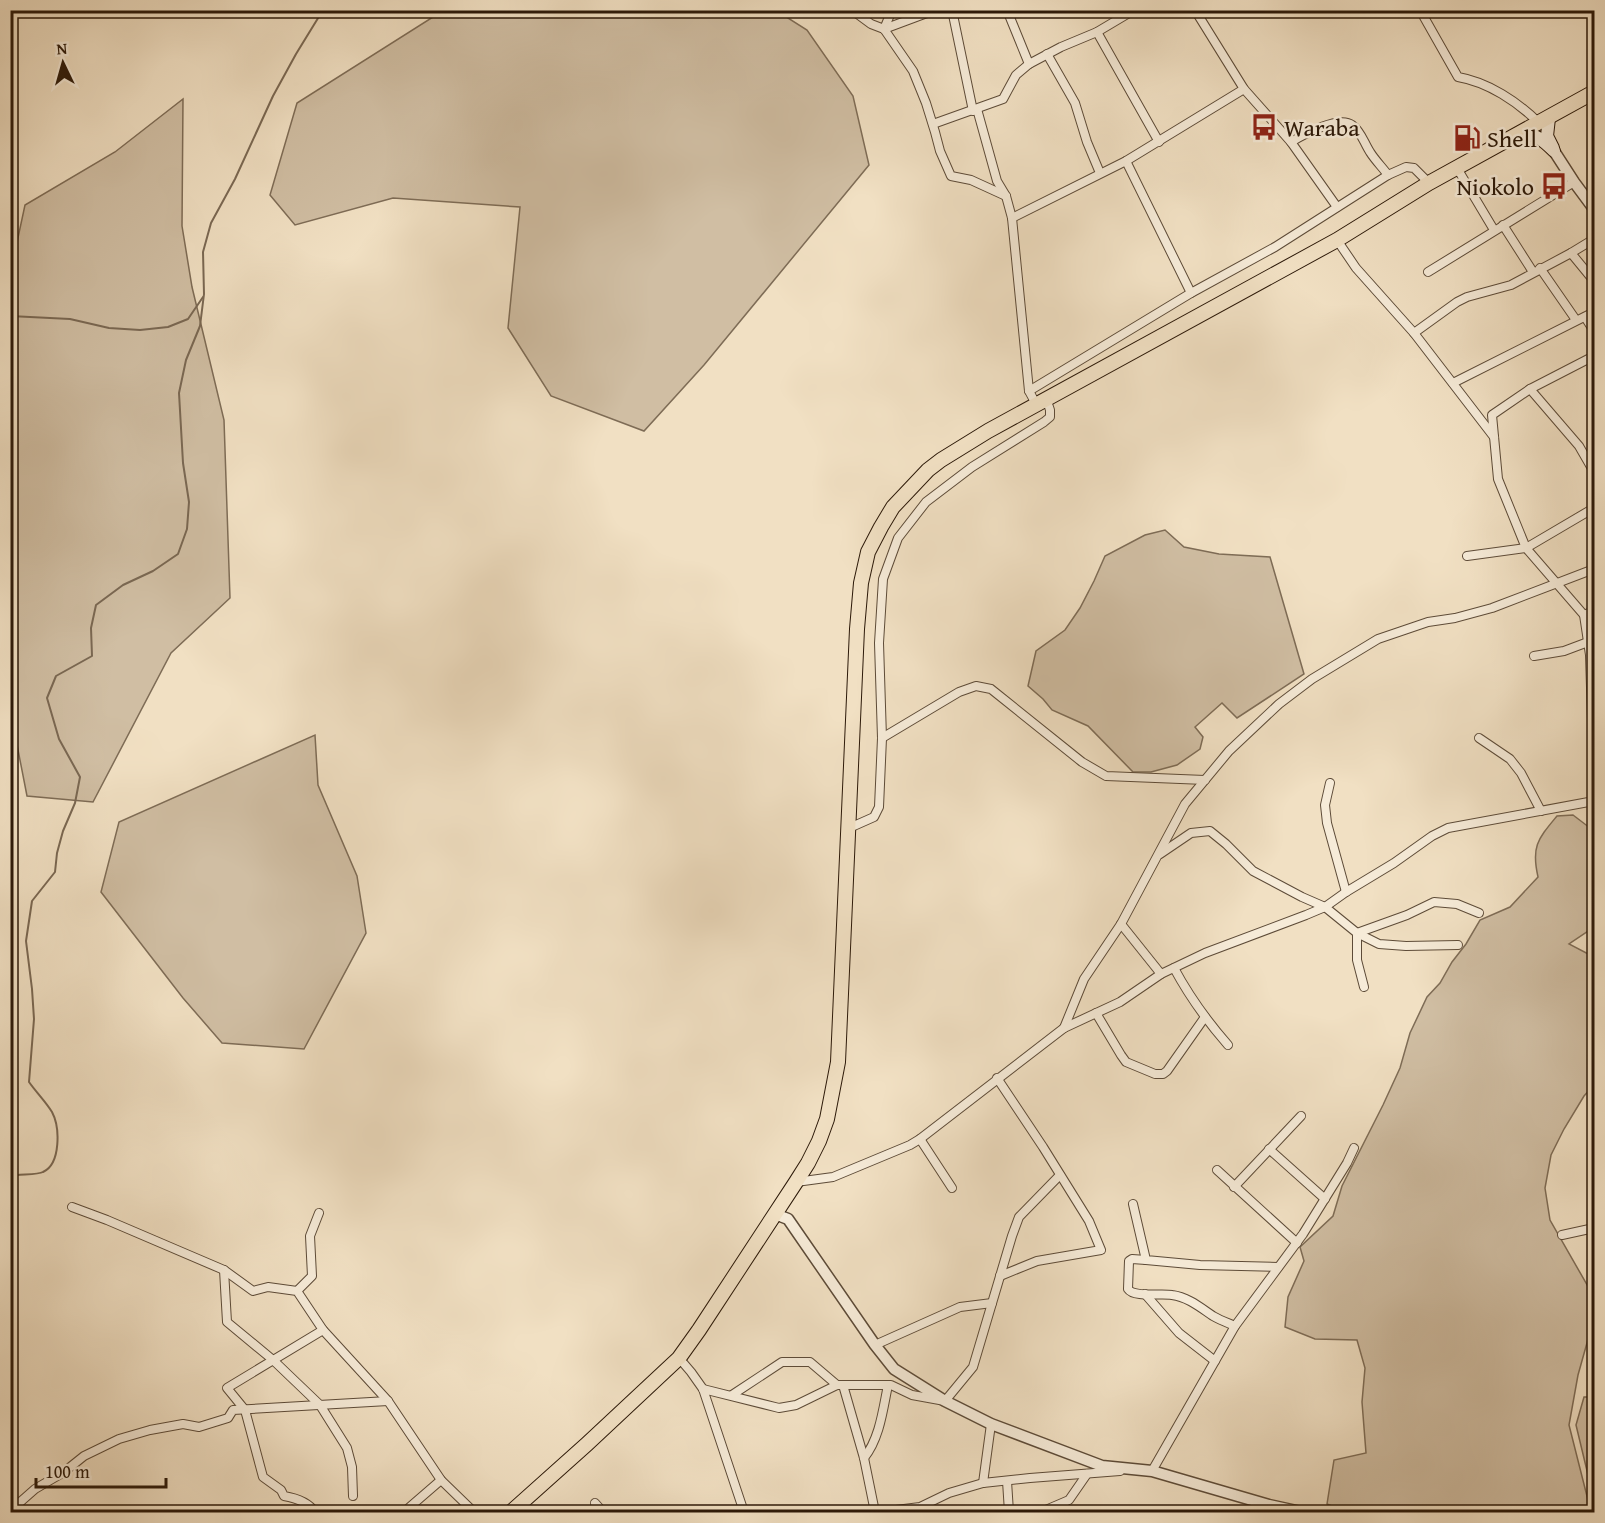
<svg xmlns="http://www.w3.org/2000/svg" width="1605" height="1523" font-family="'Gentium Book Plus',serif">
	<style>
		.green { fill: #d0bea3; stroke: #7e6c56; stroke-width: 1.5 }
		.lines { fill: none; stroke-linecap: round; stroke-linejoin: round }
		.stream { stroke: #7a6853; stroke-width: 2 }
		.minor-casing { stroke: #5d4b38; stroke-width: 10 }
		.tertiary-casing { stroke: #5d4b38; stroke-width: 13 }
		.secondary-casing { stroke: #2c1909; stroke-width: 14 }
		.primary-casing { stroke: #2c1909; stroke-width: 16 }
		.minor { stroke: #f6ebd8; stroke-width: 8 }
		.tertiary { stroke: #f6ebd8; stroke-width: 10 }
		.secondary { stroke: #f6ebd8; stroke-width: 12 }
		.primary { stroke: #f1e0c3; stroke-width: 14 }
		.labels { text-anchor: middle; dominant-baseline: central; stroke-width: 5; stroke-linejoin: round; paint-order: stroke }
		.poi-label { font-size: 24px; fill: #2c1909; stroke: #f6ebd8; text-anchor: start }
	</style>
	<rect width="100%" height="100%" fill="#f1e0c3"/>
	<filter id="stains"><feTurbulence type="fractalNoise" baseFrequency=".00333" numOctaves="4"/><feColorMatrix values="0 0 0 0 .2 0 0 0 0 .09 0 0 0 0 .02 0 0 0 .5 -.17"/></filter>
	<radialGradient id="worn" r=".72"><stop offset=".6" stop-color="#630" stop-opacity="0"/><stop offset="1" stop-color="#630" stop-opacity=".3"/></radialGradient>
	<!-- green -->
	<g class="green">
		<polygon points="444,10 777,11 807,30 853,96 869,165 704,365 644,431 551,396 508,328 520,207 393,198 295,225 270,195 297,103"/>
		<polygon points="183,99 182,226 192,287 224,420 230,598 171,653 93,802 27,796 12,719 10,698 10,275 25,205 115,152"/>
		<polygon points="1165,530 1184,547 1219,554 1270,557 1304,674 1237,718 1222,703 1195,727 1203,737 1200,749 1177,765 1151,772 1133,772 1088,726 1052,710 1043,699 1028,686 1036,651 1065,630 1080,608 1094,581 1105,556 1145,535"/>
		<polygon points="315,735 318,785 357,876 366,933 304,1049 222,1043 183,998 101,892 119,822"/>
		<path d="M1573,815L1594,831V927L1569,944L1594,957V1085L1584,1096L1564,1129L1551,1155L1545,1188L1550,1220L1594,1297V1318L1578,1375L1569,1425L1591,1512H1346L1327,1504L1334,1460L1366,1453L1362,1402L1365,1368L1357,1340L1315,1339L1285,1327L1288,1297L1304,1261L1300,1247L1333,1216L1342,1186L1383,1105L1400,1068L1410,1033L1427,997L1440,983L1452,962L1466,944L1480,920L1510,907L1538,877C1531,846 1538,839 1557,816Z"/>
		<polygon points="1584,1397 1594,1397 1594,1500 1576,1425"/>
	</g>
	<g class="lines">
		<!-- stream -->
		<g class="stream">
			<polyline points="10,316 70,319 109,328 140,330 168,327 188,319 203,297"/>
			<path d="M10,1176C19,1174 38,1175 43,1172C61,1164 60,1127 52,1112C46,1102 36,1092 29,1082L34,1019L32,989L26,941L32,901L55,872L57,853L63,831L75,803L80,777L59,739L47,698L56,676L92,656L91,628L96,605L123,585L153,571L178,554L187,529L189,502L183,463L179,393L186,360L200,326L204,294L203,252L211,223L235,179L273,96L296,54L323,10"/>
		</g>
		<defs>
			<g id="minor">
				<polyline points="852,10 871,24 884,29 913,71 926,103 935,132 940,151 951,176 971,180 1006,196"/>
				<polyline points="952,10 973,111"/>
				<polyline points="1007,10 1029,64"/>
				<polyline points="1195,10 1244,89 1291,142 1337,207"/>
				<path d="M1420,10L1458,77C1488,82 1518,102 1539,123"/>
				<polyline points="884,29 935,10"/>
				<polyline points="884,29 892,10"/>
				<polyline points="1097,32 1159,142"/>
				<polyline points="1047,54 1075,103 1087,142 1100,173"/>
				<polyline points="977,109 997,181 1006,196 1012,218 1029,391 1036,404"/>
				<polyline points="933,124 1003,99 1016,75 1029,64 1061,47 1097,32 1134,10"/>
				<path d="M1291,142C1303,135 1339,115 1352,125C1361,131 1364,143 1370,152C1375,160 1382,167 1388,175"/>
				<polyline points="1126,161 1191,293"/>
				<polyline points="1457,168 1494,230"/>
				<polyline points="1585,197 1594,194"/>
				<polyline points="1012,218 1126,161 1244,89"/>
				<polyline points="1503,225 1533,272"/>
				<polyline points="1337,240 1356,268 1414,333 1494,437"/>
				<polyline points="1571,253 1594,281"/>
				<polyline points="1540,268 1576,320"/>
				<polyline points="1428,272 1574,182"/>
				<polyline points="1585,317 1594,331"/>
				<polyline points="1414,333 1457,302 1467,297 1511,285 1571,253 1594,239"/>
				<polyline points="1594,356 1530,389 1492,415 1498,479 1526,548 1584,615 1590,655 1594,783"/>
				<polyline points="1453,383 1594,312"/>
				<polyline points="1530,389 1579,446 1594,472"/>
				<polyline points="1029,391 1191,293 1275,247 1388,175 1406,167 1414,168 1429,183"/>
				<polyline points="1467,556 1526,548 1594,508"/>
				<polyline points="1584,615 1594,611"/>
				<polyline points="1534,656 1564,651 1588,642"/>
				<polyline points="882,738 959,692 976,686 991,689 1082,762 1106,776 1205,780"/>
				<polyline points="1479,738 1510,759 1521,773 1541,811"/>
				<polyline points="1330,783 1325,805 1327,823 1346,892"/>
				<polyline points="847,829 874,817 879,807 882,738 879,643 883,579 898,538 926,502 972,467 1044,422 1050,417 1050,410 1046,398"/>
				<polyline points="1160,854 1191,833 1210,831 1226,844 1253,871 1302,897 1325,907 1357,933 1379,944 1406,946 1458,945"/>
				<polyline points="1121,924 1161,974"/>
				<path d="M1174,968C1189,996 1207,1021 1228,1045"/>
				<polyline points="1364,987 1357,960 1357,933 1407,915 1434,902 1457,904 1479,913"/>
				<polyline points="1096,1013 1121,1055 1126,1062 1155,1074 1163,1074 1167,1071 1205,1017"/>
				<polyline points="1064,1028 1084,979 1121,924 1185,804 1229,751 1279,704 1312,679 1378,639 1428,622 1455,618 1492,608 1594,569"/>
				<polyline points="997,1078 1043,1147 1089,1221 1101,1250 1037,1261 1000,1276"/>
				<polyline points="920,1139 952,1188"/>
				<polyline points="1269,1149 1325,1199"/>
				<polyline points="1217,1170 1297,1243"/>
				<polyline points="796,1182 833,1177 910,1145 920,1139 1064,1028 1120,1002 1161,974 1205,953 1306,915 1325,907 1346,892 1394,863 1432,836 1448,828 1594,801"/>
				<polyline points="1234,1187 1301,1116"/>
				<polyline points="1133,1204 1146,1260 1200,1265 1278,1267"/>
				<polyline points="72,1207 107,1220 224,1270 253,1291 268,1287 297,1291 323,1330 388,1401 441,1480 474,1512"/>
				<polyline points="1562,1235 1594,1228"/>
				<path d="M1146,1260L1132,1259L1129,1261L1128,1289C1134,1298 1161,1293 1172,1295C1188,1297 1201,1308 1213,1316C1220,1320 1228,1323 1235,1326"/>
				<polyline points="224,1270 227,1322 273,1360 320,1405 347,1448 352,1467 353,1496"/>
				<polyline points="297,1291 312,1276 310,1236 319,1213"/>
				<polyline points="1145,1294 1179,1333 1215,1361"/>
				<polyline points="875,1345 960,1307 992,1303"/>
				<polyline points="679,1358 691,1372 703,1389 744,1512"/>
				<polyline points="843,1385 864,1458 875,1512"/>
				<polyline points="703,1389 779,1408 796,1405 837,1385 891,1385 912,1395 945,1401 973,1367 1012,1236 1019,1217 1060,1175"/>
				<polyline points="732,1395 782,1362 810,1362 837,1385"/>
				<path d="M864,1458C880,1438 883,1409 888,1385"/>
				<polyline points="1152,1471 1235,1326 1303,1234 1347,1163 1354,1148"/>
				<polyline points="1007,1481 1009,1512"/>
				<polyline points="983,1483 991,1424"/>
				<polyline points="595,1503 603,1512"/>
				<polyline points="10,1511 35,1489 64,1472 84,1456 119,1439 150,1430 183,1424 199,1427 228,1418 233,1410 388,1401"/>
				<path d="M315,1512C308,1502 296,1498 284,1496L281,1490L263,1477L245,1410L227,1388L323,1330"/>
				<polyline points="404,1512 441,1480"/>
				<polyline points="880,1512 920,1507 949,1493 983,1483 1030,1478 1120,1471"/>
				<polyline points="1041,1512 1069,1500 1087,1474"/>
			</g>
			<g id="tertiary">
				<polyline points="1554,151 1574,182 1594,209"/>
				<polyline points="775,1214 788,1219 875,1345 894,1369 945,1401 991,1424 1102,1466 1152,1471 1269,1505 1301,1512"/>
			</g>
			<g id="secondary">
				<polyline points="1549,118 1547,136 1553,148"/>
				<path d="M1523,132C1537,135 1544,141 1554,151"/>
			</g>
			<polyline id="primary" points="511,1512 587,1444 679,1358 699,1330 796,1182 808,1163 819,1141 827,1119 838,1062 857,629 861,583 868,552 881,527 893,507 928,470 941,460 988,431 1337,240 1429,183 1594,92"/>
		</defs>
		<!-- minor casing -->
		<use href="#minor" class="minor-casing"/>
		<!-- tertiary casing -->
		<use href="#tertiary" class="tertiary-casing"/>
		<!-- secondary casing -->
		<use href="#secondary" class="secondary-casing"/>
		<!-- primary casing -->
		<use href="#primary" class="primary-casing"/>
		<!-- minor -->
		<use href="#minor" class="minor"/>
		<!-- tertiary -->
		<use href="#tertiary" class="tertiary"/>
		<!-- secondary -->
		<use href="#secondary" class="secondary"/>
		<!-- primary -->
		<use href="#primary" class="primary"/>
	</g>
	<!-- icons -->
	<defs>
		<symbol id="bus-bare" viewBox="-9 -9 18 18"><path d="M-5-6H5V4H4V6H2V4H-2V6H-4V4H-5ZM-3.5-4V0h7V-4ZM-3.5 1.2v1.5H-2V1.2ZM2 1.2v1.5H3.5V1.2Z" fill="#8f2418" stroke="#f6ebd8" stroke-width="2.5" paint-order="stroke"/></symbol>
		<symbol id="fuel-bare" viewBox="-9 -9 18 18"><path d="M-5.5-6h7V0h2V4h1.3V-2.5L3-4.5l.8-.8L6-3V5H2.5V1h-1V6h-7ZM-4.2-4.7v3.2H.2V-4.7Z" fill="#8f2418" stroke="#f6ebd8" stroke-width="2.5" paint-order="stroke"/></symbol>
	</defs>
	<g fill-rule="evenodd">
		<use href="#bus-bare" x="1245" y="108" width="38" height="38"/>
		<use href="#fuel-bare" x="1448" y="119" width="38" height="38"/>
		<use href="#bus-bare" x="1535" y="167" width="38" height="38"/>
	</g>
	<g class="labels">
		<!-- poi labels -->
		<g class="poi-label">
			<text x="1284" y="127">Waraba</text>
			<text x="1487" y="138">Shell</text>
			<text x="1534" y="186" text-anchor="end">Niokolo</text>
		</g>
	</g>
	<!-- margin -->
	<rect width="1605" height="1523" fill="none" stroke="#f1e0c3" stroke-width="36"/>
	<rect x="12" y="12" width="1581" height="1499" fill="none" stroke="#2c1909" stroke-width="3"/>
	<rect x="18" y="18" width="1569" height="1487" fill="none" stroke="#2c1909" stroke-width="1.5"/>
	<!-- north arrow -->
	<g transform="translate(63 63) rotate(355)" stroke="#f6ebd8" stroke-width="4.5" paint-order="stroke">
	<path d="M0-4.5L10 22L0 15L-10 22Z" fill="#2c1909"/>
	<text y="-9" font-size="16" font-weight="bold" text-anchor="middle" fill="#2c1909">N</text>
	</g>
	<!-- scale -->
	<path d="M36 1478v9h130v-9" fill="none" stroke="#2c1909" stroke-width="3"/>
	<text x="45" y="1478" font-size="18" fill="#2c1909" stroke="#f6ebd8" stroke-width="4.5" paint-order="stroke">100 m</text>
	<rect width="100%" height="100%" filter="url(#stains)"/>
	<rect width="100%" height="100%" fill="url(#worn)"/>
</svg>
